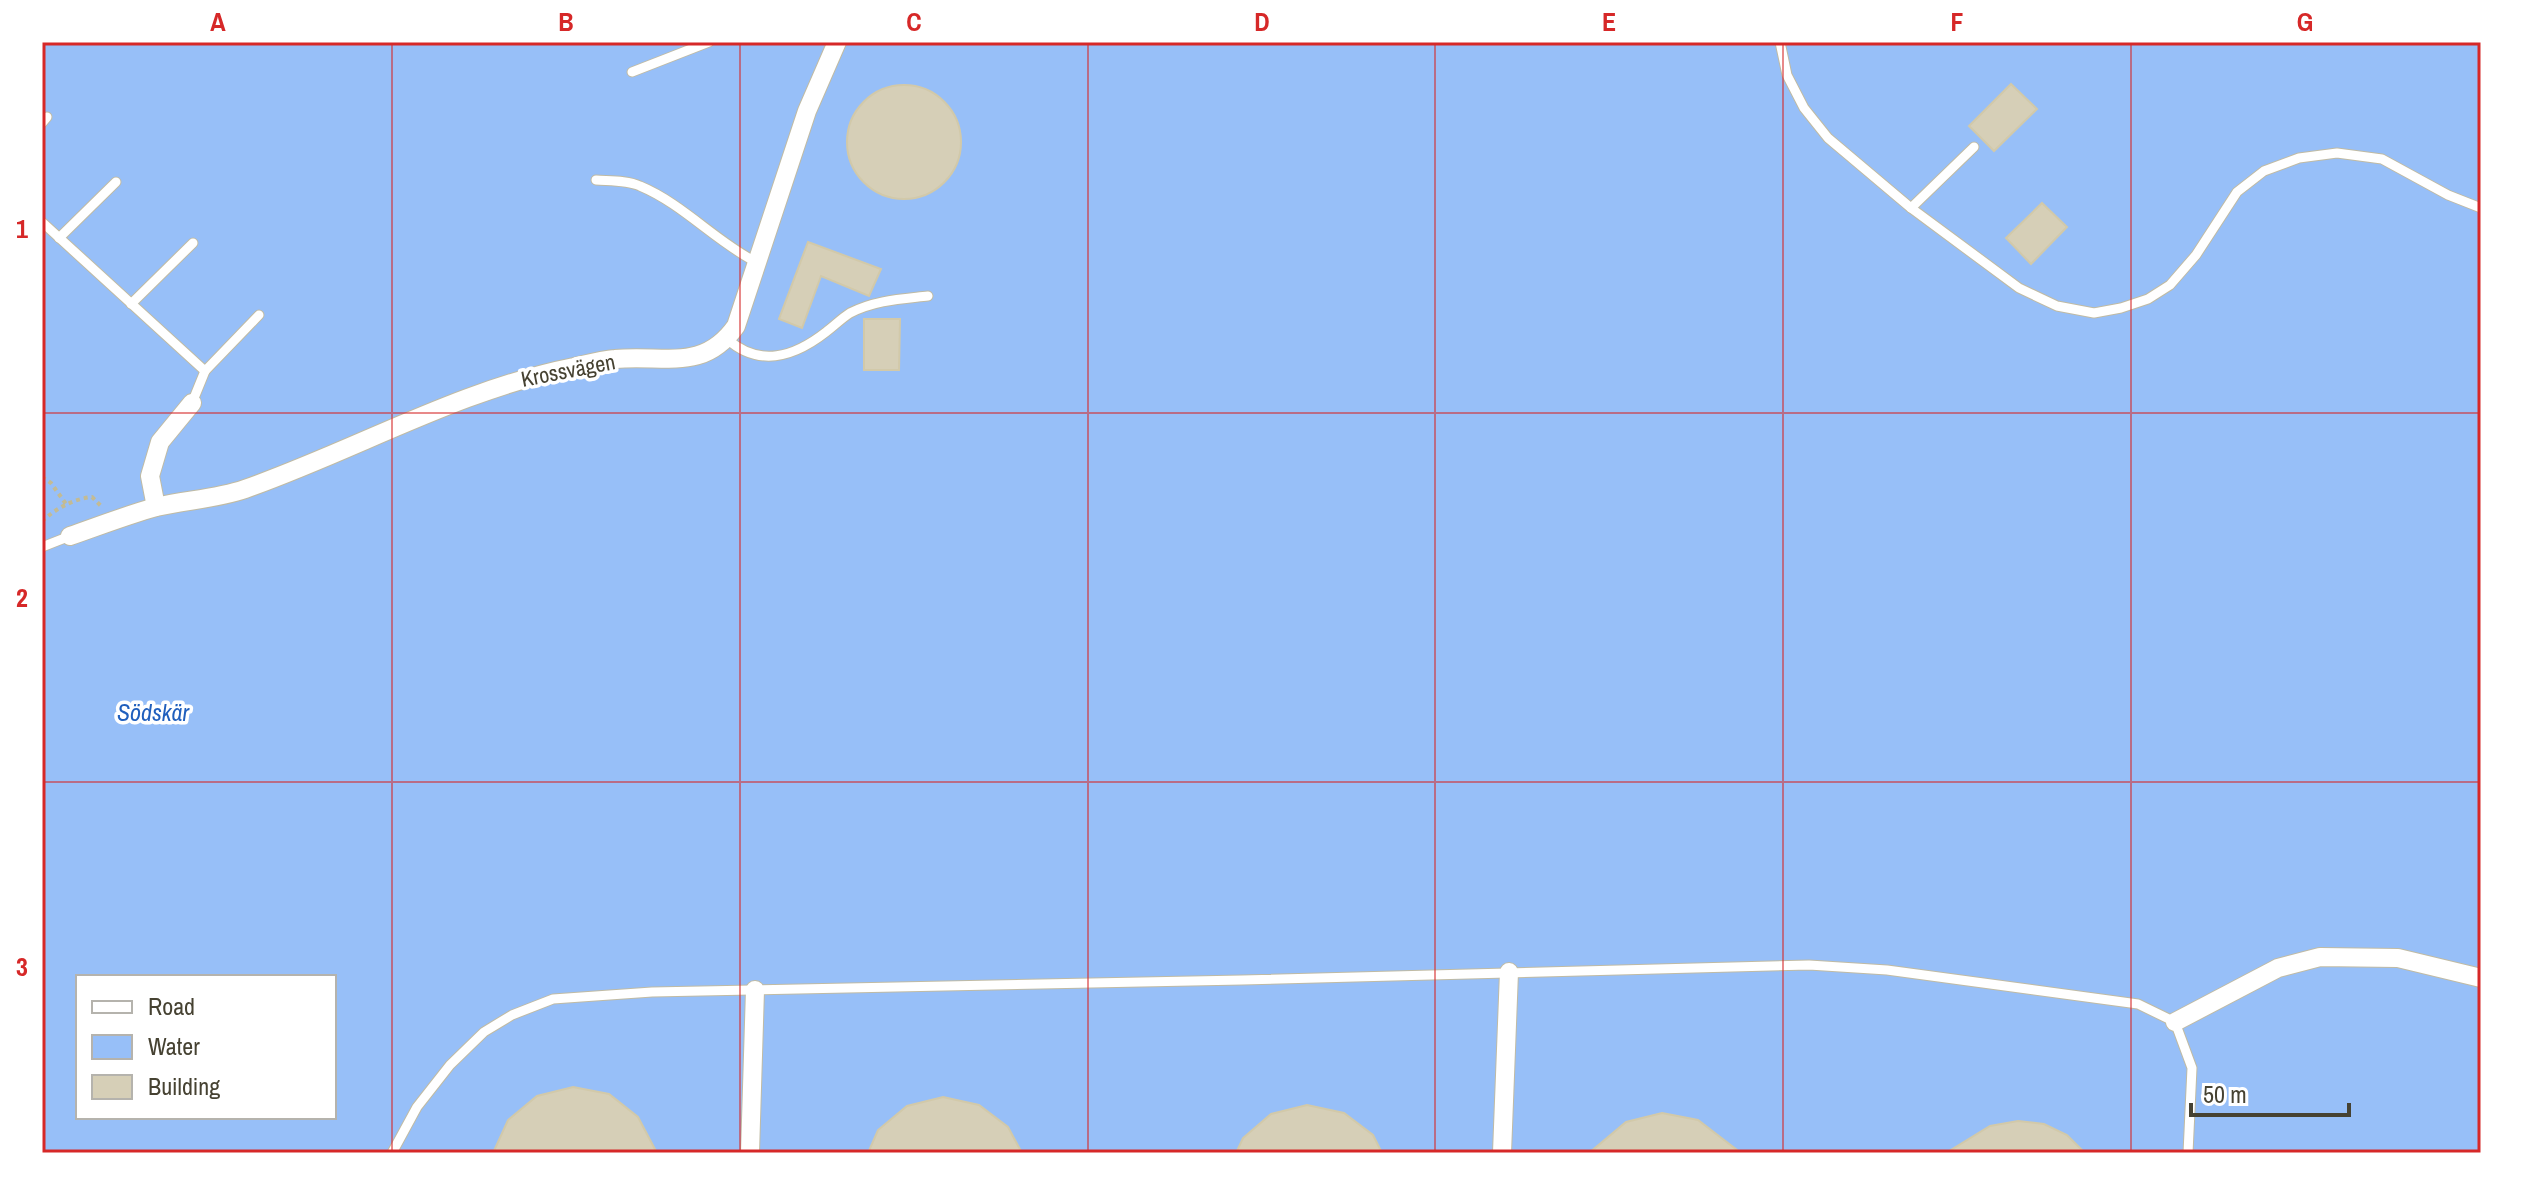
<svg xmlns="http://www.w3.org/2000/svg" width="2523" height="1195" font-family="'Archivo Narrow',sans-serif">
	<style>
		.water { fill: #97bff8; fill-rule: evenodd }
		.building { fill: #d6cfb7; stroke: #d2c9a9; stroke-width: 2 }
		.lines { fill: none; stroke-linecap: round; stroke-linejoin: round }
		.service-casing { stroke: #c0bba4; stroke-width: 11 }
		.minor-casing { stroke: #c0bba4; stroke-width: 20 }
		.path { stroke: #c3bb94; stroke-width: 4; stroke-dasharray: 4 4; stroke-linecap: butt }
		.service { stroke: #fff; stroke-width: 9 }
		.minor { stroke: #fff; stroke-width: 18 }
		.grid { fill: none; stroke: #d62828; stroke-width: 2; stroke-opacity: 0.55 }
		.labels { text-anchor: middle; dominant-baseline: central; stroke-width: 7; stroke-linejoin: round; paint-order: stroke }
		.street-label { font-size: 22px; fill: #464232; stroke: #fff }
		.water-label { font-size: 24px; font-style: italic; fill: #205fbd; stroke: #fff }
		.neatline { fill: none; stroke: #d62828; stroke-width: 3 }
		.grid-label { font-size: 26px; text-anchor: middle; font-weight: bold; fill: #d62828 }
	</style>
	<rect width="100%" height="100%" fill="#f3f1e2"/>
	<!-- water -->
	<path class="water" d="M42,42H2481V1153H42ZM78,977H334V1117H78Z"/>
	<!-- building -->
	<g class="building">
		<polygon points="2011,84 2037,109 1994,151 1969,126"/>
		<circle cx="904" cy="142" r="57"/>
		<polygon points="2042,203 2067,227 2031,264 2006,238"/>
		<polygon points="808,242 881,269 869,296 821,276 802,328 779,319"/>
		<polygon points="864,319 900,319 899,370 864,370"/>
		<polygon points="573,1087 609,1094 638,1117 657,1153 493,1153 508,1120 537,1096"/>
		<polygon points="943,1097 979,1105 1008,1127 1022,1153 868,1153 878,1130 907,1106"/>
		<polygon points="1307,1105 1344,1113 1373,1135 1382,1153 1236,1153 1243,1138 1271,1114"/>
		<polygon points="1662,1113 1698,1120 1741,1153 1589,1153 1626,1122"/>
		<polygon points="2018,1121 2044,1124 2067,1135 2085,1153 1946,1153 1990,1126"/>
	</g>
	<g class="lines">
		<defs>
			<g id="service">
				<polyline points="1780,42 1787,75 1804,108 1828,138 1911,208 2019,288 2057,306 2094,313 2121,308 2148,299 2170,285 2196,255 2237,192 2264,171 2299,158 2337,153 2382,159 2448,195 2481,208"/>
				<polyline points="632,72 709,42"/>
				<polyline points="42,123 47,117"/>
				<path d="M596,180C609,181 627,180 640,186C683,204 715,241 756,262"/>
				<polyline points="1911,208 1974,147"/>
				<polyline points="42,222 205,371 192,403"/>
				<polyline points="59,238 116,182"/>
				<polyline points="131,304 193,243"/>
				<path d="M727,339C760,368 794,357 826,332C834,326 842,318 850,313C875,300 902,299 928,296"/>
				<polyline points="205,371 259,315"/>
				<polyline points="42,547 70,536"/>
				<polyline points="392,1153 417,1107 450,1065 484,1032 512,1015 553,999 652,992 1242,980 1809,965 1887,970 2138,1004 2175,1022 2192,1068 2188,1153"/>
			</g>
			<g id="minor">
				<polyline points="156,507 150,476 160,442 192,403"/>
				<path d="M70,536C99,526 127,515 156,507C185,500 217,499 245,489C356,450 458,390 574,367C587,364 601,360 615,359C664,354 703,373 736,326L807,111L837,42"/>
				<polyline points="2175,1022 2278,968 2320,957 2398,958 2481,978"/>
				<polyline points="750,1153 755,990"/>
				<polyline points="1502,1153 1509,972"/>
			</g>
		</defs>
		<!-- service casing -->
		<use href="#service" class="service-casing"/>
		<!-- minor casing -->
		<use href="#minor" class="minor-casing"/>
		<!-- path -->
		<g class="path">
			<polyline points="42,477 51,483 66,504"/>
			<path d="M42,521C57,508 73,499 92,497L101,506"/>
		</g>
		<!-- service -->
		<use href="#service" class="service"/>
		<!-- minor -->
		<use href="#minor" class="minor"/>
	</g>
	<!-- grid -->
	<path class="grid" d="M392,42V1153M740,42V1153M1088,42V1153M1435,42V1153M1783,42V1153M2131,42V1153M42,413H2481M42,782H2481"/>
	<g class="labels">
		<!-- street labels -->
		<g class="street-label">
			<text transform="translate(568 370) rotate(-11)">Krossvägen</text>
		</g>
		<!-- water labels -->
		<g class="water-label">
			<text x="153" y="712">Södskär</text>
		</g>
	</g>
	<!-- border -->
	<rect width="2523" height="1195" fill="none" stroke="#ffffff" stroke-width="88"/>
	<!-- legend -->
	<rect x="76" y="975" width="260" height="144" fill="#ffffff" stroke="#b5b3ad" stroke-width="2"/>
	<rect x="92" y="1001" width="40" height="12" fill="#ffffff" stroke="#b5b3ad" stroke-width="2"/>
	<text x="148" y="1015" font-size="24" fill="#464232">Road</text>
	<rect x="92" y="1035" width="40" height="24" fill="#97bff8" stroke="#b5b3ad" stroke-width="2"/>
	<text x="148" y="1055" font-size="24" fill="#464232">Water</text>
	<rect x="92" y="1075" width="40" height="24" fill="#d6cfb7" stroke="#b5b3ad" stroke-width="2"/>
	<text x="148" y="1095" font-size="24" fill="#464232">Building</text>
	<!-- scale -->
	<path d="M2191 1103v12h158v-12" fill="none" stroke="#464232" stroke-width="4"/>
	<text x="2203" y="1103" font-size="24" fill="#464232" stroke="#ffffff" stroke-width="6" paint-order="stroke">50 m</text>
	<rect x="44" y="44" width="2435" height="1107" class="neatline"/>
	<g class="grid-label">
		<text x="218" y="31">A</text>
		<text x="566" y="31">B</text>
		<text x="914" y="31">C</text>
		<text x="1262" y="31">D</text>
		<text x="1609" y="31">E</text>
		<text x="1957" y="31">F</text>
		<text x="2305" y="31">G</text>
		<text x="22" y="238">1</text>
		<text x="22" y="607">2</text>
		<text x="22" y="976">3</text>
	</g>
</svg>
